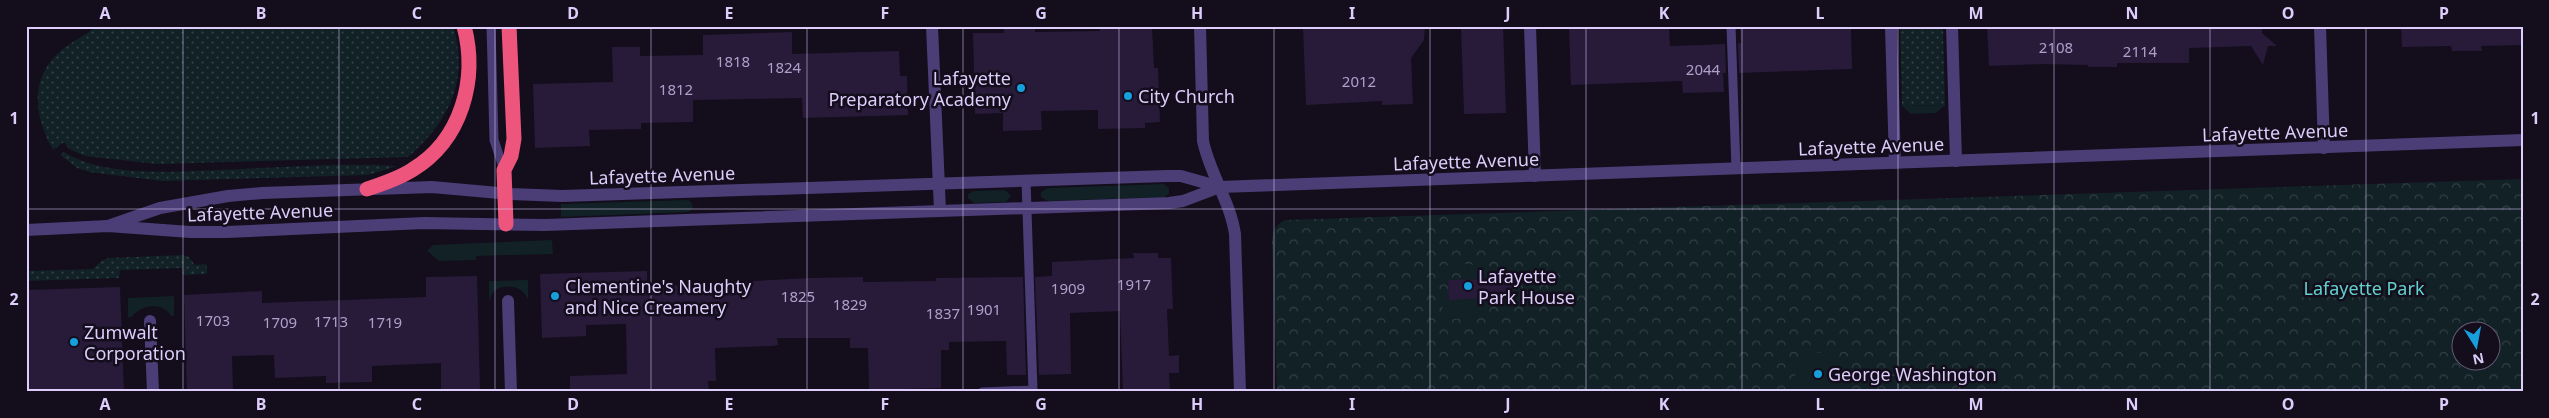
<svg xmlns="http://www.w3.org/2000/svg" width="2549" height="418" font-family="'Noto Sans',sans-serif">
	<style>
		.grass { fill: url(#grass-dots) }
		.forest { fill: url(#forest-crowns); fill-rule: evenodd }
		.garden { fill: #112125 }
		.building { fill: #281b3a }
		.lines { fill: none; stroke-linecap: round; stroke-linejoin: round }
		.lane { stroke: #4b3d76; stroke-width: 9 }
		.street { stroke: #4b3d76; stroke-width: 12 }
		.highway { stroke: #ed557d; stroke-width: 15 }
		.grid { fill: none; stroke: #dccdfa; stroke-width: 1; stroke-opacity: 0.55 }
		.poi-dot { fill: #179edc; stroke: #130d1c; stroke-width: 2 }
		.labels { text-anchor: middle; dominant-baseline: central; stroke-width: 5; stroke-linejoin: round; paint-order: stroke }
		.number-label { font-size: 15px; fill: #afa0ca }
		.poi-label { font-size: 18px; fill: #dccdfa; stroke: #130d1c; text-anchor: start }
		.street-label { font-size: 18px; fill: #dccdfa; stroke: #130d1c }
		.park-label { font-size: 18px; fill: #62d1cd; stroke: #130d1c }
		.neatline { fill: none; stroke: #dccdfa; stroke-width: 2 }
		.grid-label { font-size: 16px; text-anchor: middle; font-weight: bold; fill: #dccdfa }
	</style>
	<defs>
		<pattern id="grass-dots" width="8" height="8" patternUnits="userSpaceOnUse" patternTransform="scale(1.25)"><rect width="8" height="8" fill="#112125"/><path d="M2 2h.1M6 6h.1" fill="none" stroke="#334046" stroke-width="1.8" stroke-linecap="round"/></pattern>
		<pattern id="forest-crowns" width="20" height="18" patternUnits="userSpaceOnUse" patternTransform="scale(1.25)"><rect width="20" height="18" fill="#112125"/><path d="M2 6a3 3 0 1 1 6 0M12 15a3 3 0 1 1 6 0" fill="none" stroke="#334046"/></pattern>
	</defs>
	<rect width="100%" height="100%" fill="#130d1c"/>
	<!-- grass -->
	<g class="grass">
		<path d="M97,26H453C470,80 448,123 408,157L157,164L85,156L69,149L64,142L53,150C33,114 29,76 64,48C75,40 87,34 97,26Z"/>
		<polygon points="1900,26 1943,26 1945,105 1902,106"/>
		<path d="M64,152C104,177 171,172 217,170C276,168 337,162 397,166L368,175L162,181L89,172L77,168L60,155Z"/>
		<polygon points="183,255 189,257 195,265 207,264 207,274 183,275 182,268 120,270 119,278 26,281 26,271 93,269 101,261 108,258"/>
	</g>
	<!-- forest -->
	<path class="forest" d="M2522,179L2523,392H1277L1272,240C1273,229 1276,224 1286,220ZM2462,330H2492V360H2462Z"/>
	<!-- garden -->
	<g class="garden">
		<polygon points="1945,105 1936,113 1911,114 1902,106"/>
		<polygon points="1164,184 1169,188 1169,193 1165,197 1048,201 1041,197 1041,192 1048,188"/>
		<polygon points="1005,190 1011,196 1006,202 974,203 968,198 968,194 974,191"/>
		<polygon points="688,200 691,202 693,208 688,212 561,217 561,204"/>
		<polygon points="552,240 553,254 476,256 476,260 439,261 427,251 433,245"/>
		<polygon points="1471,264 1486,273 1488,279 1465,279 1464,273 1439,271 1439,283 1437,283 1434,268 1438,266"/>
		<path d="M528,280V300C523,285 504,283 493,292L489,301V281Z"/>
		<polygon points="1448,289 1449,300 1489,298 1480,318 1446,319 1443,311 1441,291"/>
		<path d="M174,296V316H171C162,301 140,305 132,317H128V298Z"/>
		<path d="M1812,352L1826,353L1839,363L1841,379L1834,392H1802C1789,378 1796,360 1812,352Z"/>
	</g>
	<!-- building -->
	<g class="building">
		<polygon points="1004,26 1035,26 1035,32 1100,31 1099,26 1152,26 1154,68 1158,68 1160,122 1145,123 1145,128 1098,129 1098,110 1041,111 1042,130 1003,131 1003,113 975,114 973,33 1004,33"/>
		<polygon points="1303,26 1336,26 1336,29 1425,26 1424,40 1411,58 1413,104 1382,105 1382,101 1306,105"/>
		<polygon points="1461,26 1503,26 1506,113 1464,114"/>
		<polygon points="1569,26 1669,26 1670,46 1725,44 1726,73 1723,73 1724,92 1683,93 1682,81 1571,85"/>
		<polygon points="1740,26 1851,26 1852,69 1739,73 1738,43 1741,43"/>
		<polygon points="1987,26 2262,26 2262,33 2277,46 2268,46 2263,65 2251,46 2189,48 2189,63 2117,63 2117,67 2088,67 2088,65 2042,64 1989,66"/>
		<polygon points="2401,26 2523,26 2523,45 2481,46 2482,51 2452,51 2451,46 2402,47"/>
		<polygon points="792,32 792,54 899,51 900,76 907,76 908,115 803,118 802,98 693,100 693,122 641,123 641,129 589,130 590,146 535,148 533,84 613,82 612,47 640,47 640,56 703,55 703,35"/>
		<polygon points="1133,253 1158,253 1158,258 1171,258 1173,309 1167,309 1169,356 1179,355 1179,373 1169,373 1170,392 1123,392 1120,311 1070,313 1071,374 1039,375 1035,277 1052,276 1052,262 1134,258"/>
		<polygon points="647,271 647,287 809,278 863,277 863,282 936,281 936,278 1023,277 1026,375 1007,375 1006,341 949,342 949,350 941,350 941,388 869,390 868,348 850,348 850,338 777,338 778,345 772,346 715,348 716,381 708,381 709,392 570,392 570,376 627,374 626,324 586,325 586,336 542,338 540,274"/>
		<polygon points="1505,274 1511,280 1512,289 1506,294 1489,295 1489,298 1449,300 1448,280 1488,279 1488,281 1496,275"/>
		<polygon points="477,276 480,392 441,392 441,363 372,366 372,382 326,383 326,376 275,378 274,355 232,356 233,392 187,392 184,295 262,291 262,303 426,297 426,277"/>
		<polygon points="120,287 124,392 26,392 26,290"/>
	</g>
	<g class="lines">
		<!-- lane -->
		<g class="lane">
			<polyline points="491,26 494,140 504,170"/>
			<polyline points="1731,26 1736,169"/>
			<polyline points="1026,180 1033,392"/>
			<polyline points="982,392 1033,390"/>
		</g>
		<!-- street -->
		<g class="street">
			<polyline points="932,26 940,211"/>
			<path d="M1200,26L1203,141C1210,174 1230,201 1235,234L1240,392"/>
			<polyline points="1530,26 1535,176"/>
			<polyline points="1891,26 1895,163"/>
			<polyline points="1952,26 1956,161"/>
			<polyline points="2320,26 2324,148"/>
			<polyline points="108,226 160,208 228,196 262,193 432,187 511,194 562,196 1167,176 1181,176 1220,187 2523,140"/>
			<polyline points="26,230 108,226 190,232 227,232 424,223 545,225 1169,203 1183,201 1220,187"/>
			<polyline points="508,301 511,392"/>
			<polyline points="150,321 153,392"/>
		</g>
		<!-- highway -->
		<g class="highway">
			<path d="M367,189C382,184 398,179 412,170C462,140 478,79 464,26"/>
			<polyline points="506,224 504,170 511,156 514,139 509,26"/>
		</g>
	</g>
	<!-- grid -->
	<path class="grid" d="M183,26V392M339,26V392M495,26V392M651,26V392M807,26V392M963,26V392M1119,26V392M1274,26V392M1430,26V392M1586,26V392M1742,26V392M1898,26V392M2054,26V392M2210,26V392M2366,26V392M26,209H2523"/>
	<!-- markers -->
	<g class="poi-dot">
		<circle cx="1021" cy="88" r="5"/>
		<circle cx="1128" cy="96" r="5"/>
		<circle cx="1468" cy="286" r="5"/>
		<circle cx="555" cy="296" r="5"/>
		<circle cx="74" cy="342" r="5"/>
		<circle cx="1818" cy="374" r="5"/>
	</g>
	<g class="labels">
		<!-- number labels -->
		<g class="number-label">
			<text x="2056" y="47">2108</text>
			<text x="2140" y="51">2114</text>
			<text x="733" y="61">1818</text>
			<text x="784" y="67">1824</text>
			<text x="1703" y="69">2044</text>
			<text x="1359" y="81">2012</text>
			<text x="676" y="89">1812</text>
			<text x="1134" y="284">1917</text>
			<text x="1068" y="288">1909</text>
			<text x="798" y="296">1825</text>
			<text x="850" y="304">1829</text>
			<text x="984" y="309">1901</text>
			<text x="943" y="313">1837</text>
			<text x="213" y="320">1703</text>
			<text x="331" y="321">1713</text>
			<text x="280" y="322">1709</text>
			<text x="385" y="322">1719</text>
		</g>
		<!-- poi labels -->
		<g class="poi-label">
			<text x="1011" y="78" text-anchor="end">Lafayette<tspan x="1011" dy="21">Preparatory Academy</tspan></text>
			<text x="1138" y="96">City Church</text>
			<text x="1478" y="276">Lafayette<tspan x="1478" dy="21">Park House</tspan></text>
			<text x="565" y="286">Clementine's Naughty<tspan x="565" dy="21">and Nice Creamery</tspan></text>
			<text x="84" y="332">Zumwalt<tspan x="84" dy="21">Corporation</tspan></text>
			<text x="1828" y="374">George Washington</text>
		</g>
		<!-- street labels -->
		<g class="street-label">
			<text transform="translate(2275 132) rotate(-2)">Lafayette Avenue</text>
			<text transform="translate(1871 146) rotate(-2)">Lafayette Avenue</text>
			<text transform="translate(1466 161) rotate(-2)">Lafayette Avenue</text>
			<text transform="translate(662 175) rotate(-2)">Lafayette Avenue</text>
			<text transform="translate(260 212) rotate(-2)">Lafayette Avenue</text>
		</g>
		<!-- park labels -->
		<g class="park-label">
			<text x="2364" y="288">Lafayette Park</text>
		</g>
	</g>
	<!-- border -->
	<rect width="2549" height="418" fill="none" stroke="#130d1c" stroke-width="55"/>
	<!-- north arrow -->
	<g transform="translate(2476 346) rotate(169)"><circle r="24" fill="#130d1c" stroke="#635a75"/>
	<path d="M0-4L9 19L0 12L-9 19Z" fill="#179edc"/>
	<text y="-8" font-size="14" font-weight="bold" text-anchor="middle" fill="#dccdfa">N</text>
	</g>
	<rect x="28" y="28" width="2494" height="362" class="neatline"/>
	<g class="grid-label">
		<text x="105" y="19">A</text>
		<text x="261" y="19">B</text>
		<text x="417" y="19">C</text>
		<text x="573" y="19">D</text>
		<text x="729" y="19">E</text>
		<text x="885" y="19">F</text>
		<text x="1041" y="19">G</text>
		<text x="1197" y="19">H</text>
		<text x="1352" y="19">I</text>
		<text x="1508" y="19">J</text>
		<text x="1664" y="19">K</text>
		<text x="1820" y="19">L</text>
		<text x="1976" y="19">M</text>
		<text x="2132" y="19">N</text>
		<text x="2288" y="19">O</text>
		<text x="2444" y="19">P</text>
		<text x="14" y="124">1</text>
		<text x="2535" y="124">1</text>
		<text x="14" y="305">2</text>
		<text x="2535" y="305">2</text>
		<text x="105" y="410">A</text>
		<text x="261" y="410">B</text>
		<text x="417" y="410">C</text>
		<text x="573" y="410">D</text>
		<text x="729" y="410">E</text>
		<text x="885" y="410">F</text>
		<text x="1041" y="410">G</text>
		<text x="1197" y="410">H</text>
		<text x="1352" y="410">I</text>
		<text x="1508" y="410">J</text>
		<text x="1664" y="410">K</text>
		<text x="1820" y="410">L</text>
		<text x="1976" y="410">M</text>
		<text x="2132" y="410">N</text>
		<text x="2288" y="410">O</text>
		<text x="2444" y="410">P</text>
	</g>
</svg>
